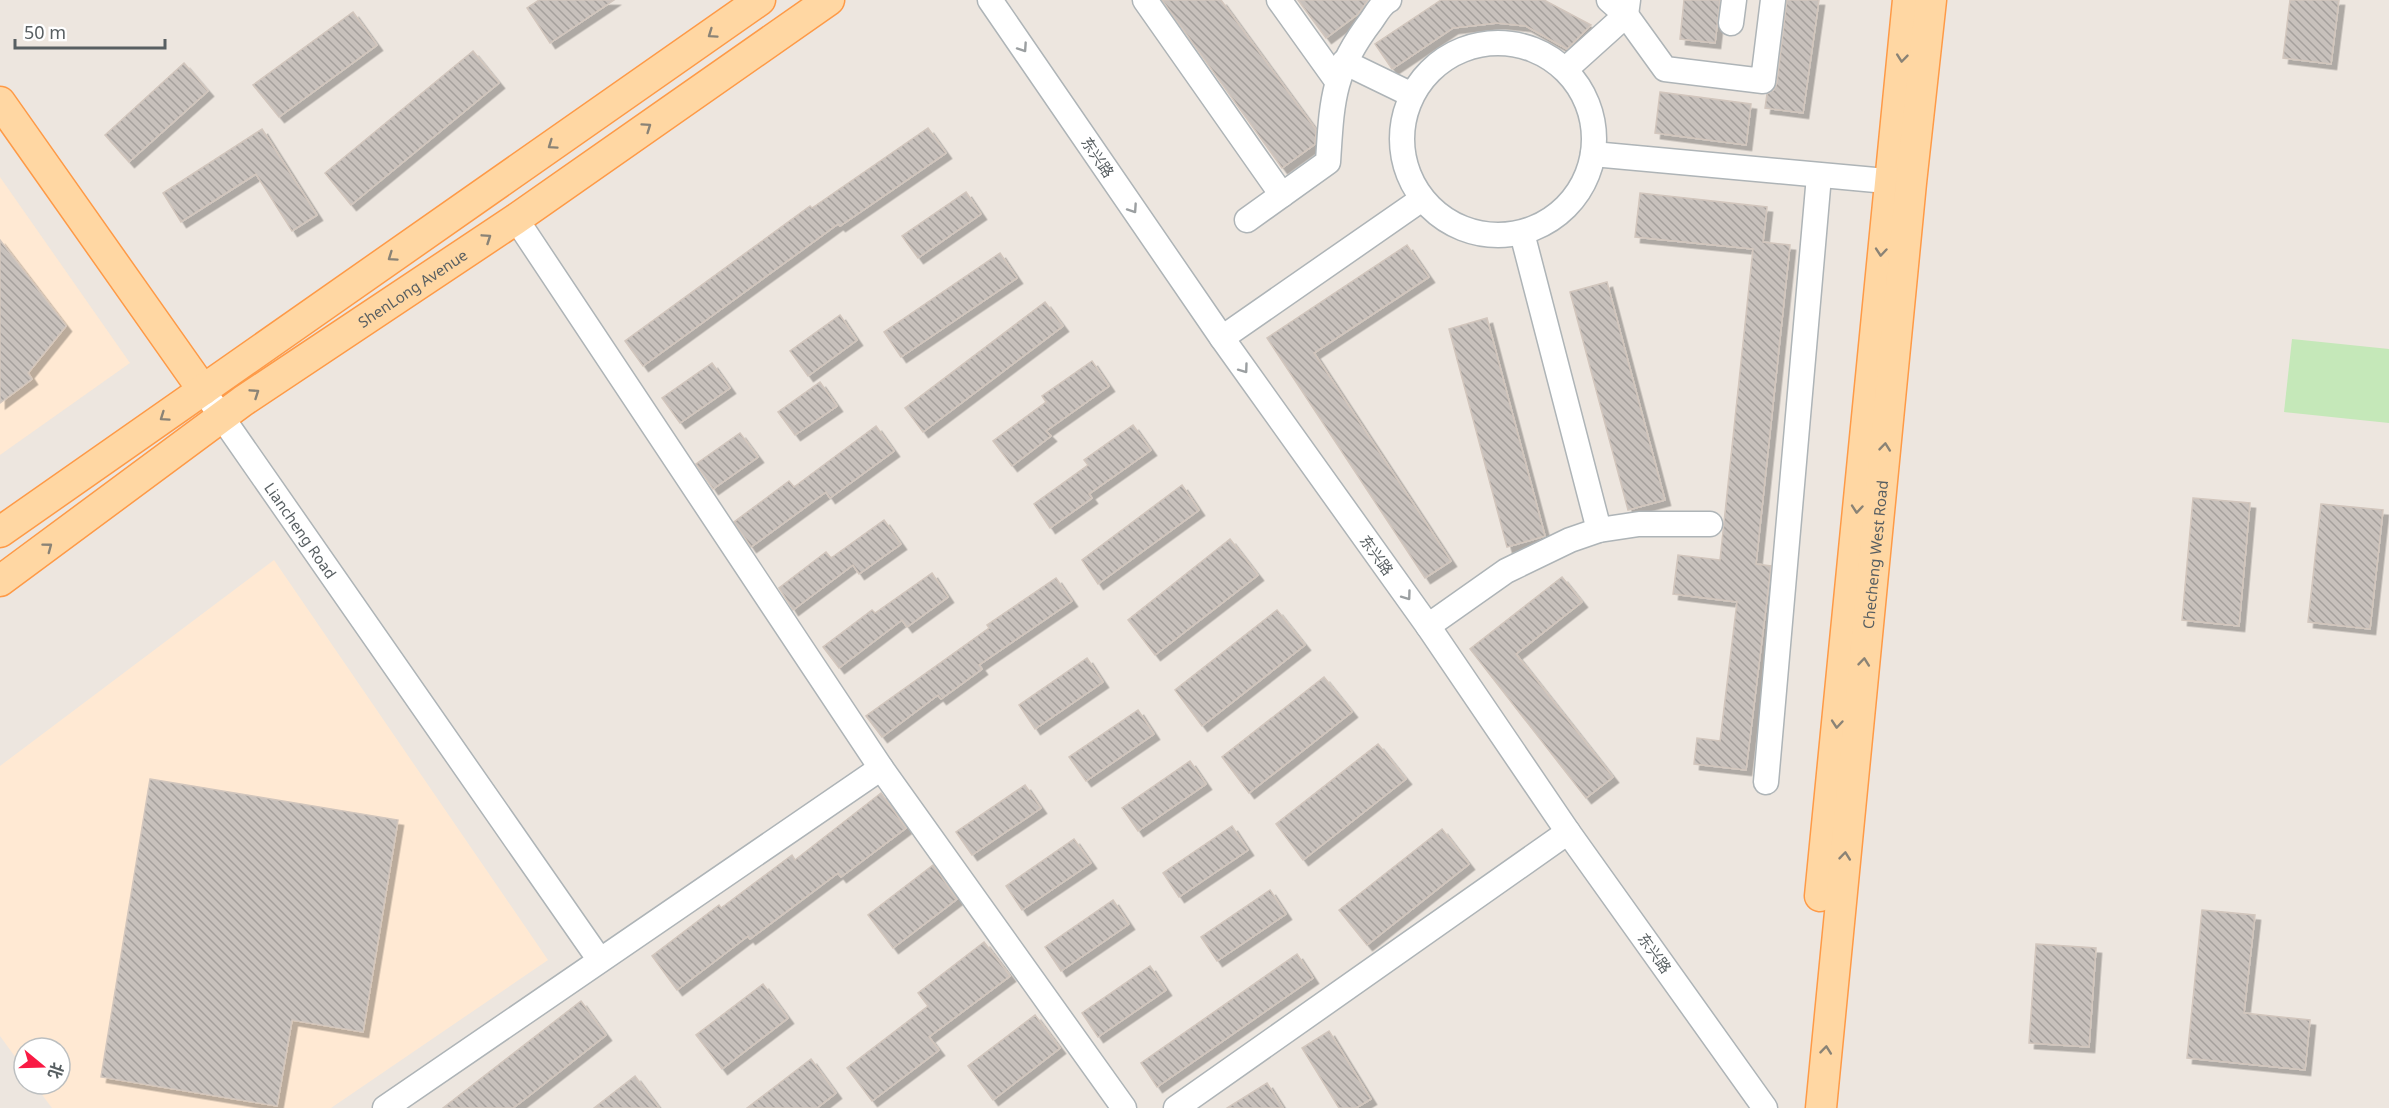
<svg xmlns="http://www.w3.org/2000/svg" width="2389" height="1108" font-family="'Noto Sans','Noto Sans SC',sans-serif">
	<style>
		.commercial { fill: #ffe9d3 }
		.green { fill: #c5e8b9 }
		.building { fill: url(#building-back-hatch); stroke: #d2c6bd; stroke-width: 1.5; filter: url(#shadow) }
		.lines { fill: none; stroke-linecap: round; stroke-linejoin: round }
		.minor-casing { stroke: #aeb4b7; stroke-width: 27 }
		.major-casing { stroke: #fe9a47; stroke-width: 33 }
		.minor { stroke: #fff; stroke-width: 24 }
		.major { stroke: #ffd7a3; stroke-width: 30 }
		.oneway { stroke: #8a8376 }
		.oneway2 { stroke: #9b9fa1 }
		.labels { text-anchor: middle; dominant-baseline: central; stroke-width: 4.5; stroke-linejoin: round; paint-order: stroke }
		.street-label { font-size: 15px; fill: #585f62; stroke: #fff }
	</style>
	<defs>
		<pattern id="building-back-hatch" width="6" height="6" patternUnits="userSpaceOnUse" patternTransform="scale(1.5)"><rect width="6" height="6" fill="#c8c1bc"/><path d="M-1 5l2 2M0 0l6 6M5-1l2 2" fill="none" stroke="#a5a09c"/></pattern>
		<filter id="shadow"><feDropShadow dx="5.5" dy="5.5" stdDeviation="0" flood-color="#0004"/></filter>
	</defs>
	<rect width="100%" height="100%" fill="#ede6df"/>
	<!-- commercial -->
	<g class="commercial">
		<polygon points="0,177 130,363 0,455"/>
		<polygon points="274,560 548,960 331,1108 52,1108 34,1084 60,1084 60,1048 24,1048 24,1069 0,1036 0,766"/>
	</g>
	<!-- green -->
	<polygon class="green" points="2292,339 2389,349 2389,423 2284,412"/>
	<!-- building -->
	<g class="building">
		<polygon points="539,0 614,0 550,43 527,8"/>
		<polygon points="1162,0 1221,0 1316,130 1315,144 1282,168"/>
		<polygon points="1298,0 1368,0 1358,14 1326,38"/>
		<polygon points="1441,0 1544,0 1591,25 1567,49 1526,26 1497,23 1453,28 1392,69 1375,44"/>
		<polygon points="1684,0 1720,0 1715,43 1680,39"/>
		<polygon points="1787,0 1819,0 1803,113 1765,108 1767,94 1774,90 1777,83"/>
		<polygon points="2290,0 2339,0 2331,64 2283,58"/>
		<polygon points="353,12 377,45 279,117 253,85"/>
		<polygon points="473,51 499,83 351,205 325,173"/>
		<polygon points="184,63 208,91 129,162 105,135"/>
		<polygon points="1660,92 1751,104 1746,145 1655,133"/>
		<polygon points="928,128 946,153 840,226 838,224 643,366 625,341 810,206 812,208"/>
		<polygon points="262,129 317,215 292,231 256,174 181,222 163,193"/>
		<polygon points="966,192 981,214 918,258 902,236"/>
		<polygon points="1640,193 1767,207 1763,242 1790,245 1756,564 1771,566 1746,770 1694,764 1697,738 1720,741 1737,602 1673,594 1678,555 1720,560 1753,249 1635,237"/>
		<polygon points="0,240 66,326 28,373 32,379 0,403"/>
		<polygon points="1407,245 1429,277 1314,353 1451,561 1425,578 1267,338"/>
		<polygon points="1000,253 1017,278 901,357 884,332"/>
		<polygon points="1607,282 1665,500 1628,510 1570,292"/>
		<polygon points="1045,302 1063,326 923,432 905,408"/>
		<polygon points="840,315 857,340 808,376 790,351"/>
		<polygon points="1487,318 1545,536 1507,547 1449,329"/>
		<polygon points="1092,361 1109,386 1046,431 1051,436 1012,466 993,441 1046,402 1042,396"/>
		<polygon points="712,363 730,388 680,423 662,398"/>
		<polygon points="820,382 837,406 795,435 778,412"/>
		<polygon points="1133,425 1151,450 1089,494 1092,498 1050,528 1034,504 1088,465 1084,460"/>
		<polygon points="876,426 894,451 830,498 826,492 751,547 734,522 789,481 794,487"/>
		<polygon points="740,433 758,457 713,489 696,464"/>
		<polygon points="1182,485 1199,510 1098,584 1082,560"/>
		<polygon points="2193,498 2250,503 2239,626 2182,620"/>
		<polygon points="2321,504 2383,510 2370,629 2308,622"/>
		<polygon points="884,520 901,544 859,574 853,565 793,610 779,588 826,552 831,558"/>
		<polygon points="1230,539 1258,575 1155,655 1128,620"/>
		<polygon points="932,573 948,597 907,627 902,620 839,668 823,647 872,610 875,613"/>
		<polygon points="1562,577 1582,602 1516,654 1613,777 1586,798 1470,649"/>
		<polygon points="1056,578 1072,601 979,665 982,669 941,699 938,695 882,737 866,716 989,628 987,625"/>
		<polygon points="1277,610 1305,645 1202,726 1175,690"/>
		<polygon points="1087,658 1103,682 1035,729 1019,705"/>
		<polygon points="1324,677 1352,712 1249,793 1222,757"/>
		<polygon points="1138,710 1154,734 1086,781 1069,757"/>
		<polygon points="1378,744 1406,779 1303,860 1276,824"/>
		<polygon points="1190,761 1206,784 1138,831 1122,808"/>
		<polygon points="150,779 398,820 363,1032 292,1020 277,1106 101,1077"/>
		<polygon points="1025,785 1041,808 972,855 956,832"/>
		<polygon points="881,793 906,828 841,877 838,873 750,939 748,936 677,990 652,956 719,905 721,908 792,855 795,860"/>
		<polygon points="1232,826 1248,850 1179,897 1163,873"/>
		<polygon points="1442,829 1469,864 1367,945 1339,910"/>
		<polygon points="1074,839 1091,863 1022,910 1006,886"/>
		<polygon points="933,865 957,899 893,948 868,915"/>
		<polygon points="1270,890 1286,914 1217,961 1201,937"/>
		<polygon points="1113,900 1129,924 1061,971 1045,947"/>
		<polygon points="2202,910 2255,915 2244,1013 2310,1020 2305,1070 2187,1058"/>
		<polygon points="984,942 1010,976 929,1037 939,1050 872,1101 847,1068 928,1006 918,993"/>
		<polygon points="2036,944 2096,948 2089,1047 2029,1043"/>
		<polygon points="1297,954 1313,978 1157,1087 1141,1063"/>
		<polygon points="1150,966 1166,990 1098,1037 1082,1013"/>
		<polygon points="763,984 788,1018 722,1069 696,1035"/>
		<polygon points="581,1001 606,1035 530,1095 513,1108 443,1108"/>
		<polygon points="1035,1015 1060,1048 993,1100 968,1066"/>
		<polygon points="1329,1031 1371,1099 1356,1108 1339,1108 1302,1048"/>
		<polygon points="811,1059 836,1093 817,1108 747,1108"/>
		<polygon points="635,1076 659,1108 594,1108"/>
		<polygon points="1267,1083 1283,1108 1227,1108"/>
	</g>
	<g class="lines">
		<defs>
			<g id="minor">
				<polyline points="990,0 1222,338 1428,626 1568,832 1765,1108"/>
				<polyline points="1145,0 1282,195"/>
				<polyline points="1279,0 1337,81"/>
				<polyline points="1609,0 1626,15 1665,69 1763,81 1773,0"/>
				<polyline points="1731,23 1734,0"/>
				<circle cx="1498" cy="139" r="96"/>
				<polyline points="1344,62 1412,95"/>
				<polyline points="1566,69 1626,15 1628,0"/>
				<polyline points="1593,154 1908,183"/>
				<polyline points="516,219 881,768 1124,1108"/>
				<path d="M1247,220L1328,162C1332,101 1332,72 1371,21C1376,14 1381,4 1389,0"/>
				<polyline points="1522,233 1599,530"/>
				<polyline points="1222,338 1422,199"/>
				<path id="s1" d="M203,390L599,959"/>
				<polyline points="1428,626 1506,571 1570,540 1599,530 1639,524 1710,524"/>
				<polyline points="1766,782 1819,176"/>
				<polyline points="385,1108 881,768"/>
				<polyline points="1176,1108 1568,832"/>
			</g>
			<g id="major">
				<polyline points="0,102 203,390"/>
				<polyline points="0,532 760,0"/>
				<path id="s2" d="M0,581L243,401L516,219L829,0"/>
				<polyline points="1820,896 1908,0"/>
				<path id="s3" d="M1821,1108L1911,183L1931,0"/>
			</g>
		</defs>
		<!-- minor casing -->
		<use href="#minor" class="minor-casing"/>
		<!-- major casing -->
		<use href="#major" class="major-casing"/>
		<!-- minor -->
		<use href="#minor" class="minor"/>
		<!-- major -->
		<use href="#major" class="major"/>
	</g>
	<!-- one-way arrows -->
	<defs><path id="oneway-chevron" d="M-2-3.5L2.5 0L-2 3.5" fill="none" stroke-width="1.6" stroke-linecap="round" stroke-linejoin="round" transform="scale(1.5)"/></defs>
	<g class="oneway">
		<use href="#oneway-chevron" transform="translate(712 34) rotate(145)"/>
		<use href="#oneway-chevron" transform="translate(1902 58) rotate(96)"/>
		<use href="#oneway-chevron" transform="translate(647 127) rotate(-35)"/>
		<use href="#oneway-chevron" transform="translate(552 145) rotate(145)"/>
		<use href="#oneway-chevron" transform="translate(487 238) rotate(-34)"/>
		<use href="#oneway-chevron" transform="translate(1881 252) rotate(95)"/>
		<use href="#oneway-chevron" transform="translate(392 257) rotate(145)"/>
		<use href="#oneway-chevron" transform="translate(255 393) rotate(-34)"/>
		<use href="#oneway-chevron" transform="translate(164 417) rotate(145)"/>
		<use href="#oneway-chevron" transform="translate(1885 447) rotate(-84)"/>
		<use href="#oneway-chevron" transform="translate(1857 509) rotate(95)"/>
		<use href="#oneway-chevron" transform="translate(48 547) rotate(-37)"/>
		<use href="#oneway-chevron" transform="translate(1864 662) rotate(-84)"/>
		<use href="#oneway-chevron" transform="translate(1837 724) rotate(95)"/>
		<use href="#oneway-chevron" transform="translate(1845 856) rotate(-84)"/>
		<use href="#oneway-chevron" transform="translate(1826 1050) rotate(-84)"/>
	</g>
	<g class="oneway2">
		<use href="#oneway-chevron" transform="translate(1023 48) rotate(56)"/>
		<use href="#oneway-chevron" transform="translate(1133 209) rotate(56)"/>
		<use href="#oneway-chevron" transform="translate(1244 369) rotate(54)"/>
		<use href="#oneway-chevron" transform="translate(1407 596) rotate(54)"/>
	</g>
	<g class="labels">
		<!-- street labels -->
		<g class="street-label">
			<text transform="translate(1098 157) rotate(56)">东兴路</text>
			<text stroke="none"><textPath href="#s2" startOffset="506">ShenLong Avenue</textPath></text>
			<text stroke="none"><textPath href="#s1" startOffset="171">Liancheng Road</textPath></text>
			<text stroke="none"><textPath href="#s3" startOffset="556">Checheng West Road</textPath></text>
			<text transform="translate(1377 555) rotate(54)">东兴路</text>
			<text transform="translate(1655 953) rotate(54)">东兴路</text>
		</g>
	</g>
	<!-- north arrow -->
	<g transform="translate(42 1066) rotate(109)"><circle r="28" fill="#ffffff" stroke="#bcbfc0" stroke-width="1.5"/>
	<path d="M0-4.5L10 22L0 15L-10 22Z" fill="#f91a44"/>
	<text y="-9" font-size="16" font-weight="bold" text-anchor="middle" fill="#585f62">北</text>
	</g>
	<!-- scale -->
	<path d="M15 39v9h150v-9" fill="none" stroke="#585f62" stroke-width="3"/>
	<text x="24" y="39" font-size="18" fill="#585f62" stroke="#ffffff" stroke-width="4.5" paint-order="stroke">50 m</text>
</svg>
